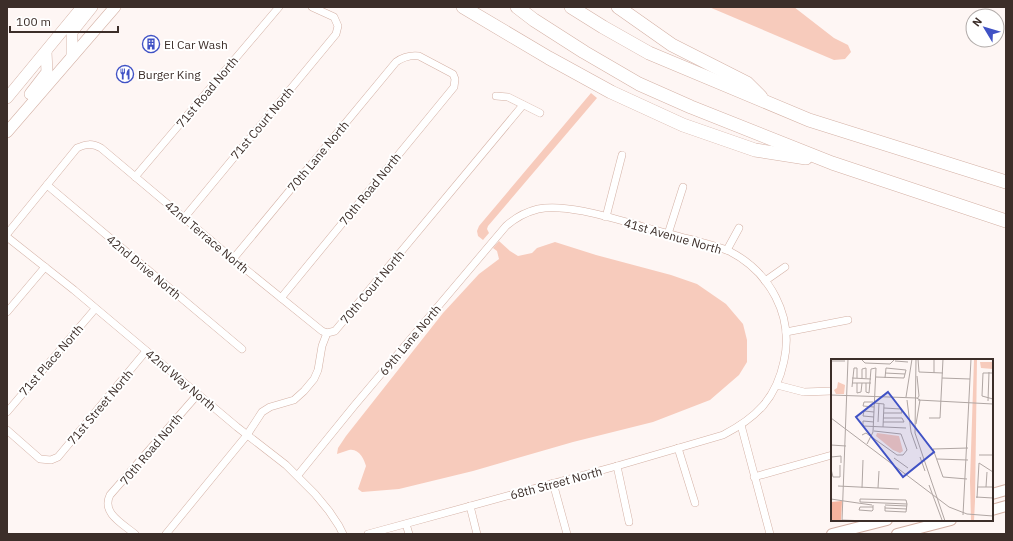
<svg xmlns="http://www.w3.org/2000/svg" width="1013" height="541" font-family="'IBM Plex Sans',sans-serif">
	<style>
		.water { fill: #f7cbbc }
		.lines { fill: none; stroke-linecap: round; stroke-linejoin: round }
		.minor-casing { stroke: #d4b1a5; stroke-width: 8 }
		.secondary-casing { stroke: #d4b1a5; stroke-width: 12 }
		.trunk-casing { stroke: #d4b1a5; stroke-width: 12 }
		.motorway-casing { stroke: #d4b1a5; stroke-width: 14 }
		.minor { stroke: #fff; stroke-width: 7 }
		.secondary { stroke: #fff; stroke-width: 10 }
		.trunk { stroke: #fff; stroke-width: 11 }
		.motorway { stroke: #fff; stroke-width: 13 }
		.labels { text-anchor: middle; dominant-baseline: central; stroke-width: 4; stroke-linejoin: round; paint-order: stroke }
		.poi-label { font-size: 12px; fill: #3c2e29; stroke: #fff; text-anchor: start }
		.street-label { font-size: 12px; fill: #3c2e29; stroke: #fff }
		.inset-road { fill: none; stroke: #b0a6a3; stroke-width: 1 }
		.view { fill: #4052c5; fill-opacity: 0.15; stroke: #4052c5; stroke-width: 2 }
		.inset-edge { fill: none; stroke: #3c2e29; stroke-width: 2 }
	</style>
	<rect width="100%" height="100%" fill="#fef6f4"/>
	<g class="water">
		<path d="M709,7H794L834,38L848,45L851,52L845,59L834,60Z"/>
		<path d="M591,93L597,98L488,226L487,229L489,233L483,240L478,236L477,231L479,226Z"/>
		<path d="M499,241L510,251L518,256L532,253L537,248L555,242L596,255L671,275L697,284L726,304L743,324L747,340V362L739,375L710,400L653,422L573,442L473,471L399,489L362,492L358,489L366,466C364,459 359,448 349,450C345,451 341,453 337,454L338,448L346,436L443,313L479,274L499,259L497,251L493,248Z"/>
	</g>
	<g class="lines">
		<g class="minor-casing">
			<g id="minor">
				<path d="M496,96L508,97L540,113"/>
				<path d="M135,177L279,7"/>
				<path d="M47,185L242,349"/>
				<path d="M606,217L622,155"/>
				<path d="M184,218L336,34L338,26L334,17L312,7"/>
				<path d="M7,234L77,148C86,144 92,143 101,148L233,259L322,331L327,333"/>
				<path d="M668,234L683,187"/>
				<path d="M7,237L74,290L237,427L286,465L315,494L329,511L339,526L343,534"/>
				<path d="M727,250L739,228"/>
				<path d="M233,259L396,62C403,57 410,55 419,56L453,74L455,79L454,87L281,298"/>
				<path d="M765,281L785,267"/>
				<path d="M7,312L45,267"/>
				<path d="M786,332L848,320"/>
				<path d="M777,385L804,392L832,391"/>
				<path d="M7,412L95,309"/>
				<path d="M741,425L770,534"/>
				<path d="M7,430L40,459L51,460L58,457L146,351"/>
				<path d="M678,448L695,503"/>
				<path d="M617,466L629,522"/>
				<path d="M298,475L354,406L506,226C515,218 526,212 538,209C567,203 615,219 644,227C662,232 679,237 697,241C707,244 719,247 729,251C770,272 794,316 784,361C776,399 756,418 723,435L617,466L368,534"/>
				<path d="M754,477L832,455"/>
				<path d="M553,483L567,534"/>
				<path d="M470,506L477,534"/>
				<path d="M406,524L409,534"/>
				<path d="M135,534C123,524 101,513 110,495L198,394"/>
				<path d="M166,534L247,435L262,412L270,407L294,400L304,391L314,379L318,370L322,346L327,333L335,331L523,105"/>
			</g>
		</g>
		<g class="secondary-casing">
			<g id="secondary">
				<path d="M992,494L1006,490"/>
				<path d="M992,510L1006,506"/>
				<path d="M832,534L887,520"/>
				<path d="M897,534L951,520"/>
			</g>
		</g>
		<g class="trunk-casing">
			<g id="trunk">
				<path d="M72,56V32L92,7"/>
				<path d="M30,94L47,72L46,52"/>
				<path d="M7,98L82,7"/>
				<path d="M7,132L115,7"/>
			</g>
		</g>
		<g class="motorway-casing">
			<g id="motorway">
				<path d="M463,7L549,58L611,92L683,125L755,150L806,158"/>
				<path d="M517,7L534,20L584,52L639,84L691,107L832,163L1006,221"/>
				<path d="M571,7L603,27L649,53L809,120L1006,182"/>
				<path d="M618,7L672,45L747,83L761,97"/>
			</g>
		</g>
		<use href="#minor" class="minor"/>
		<use href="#secondary" class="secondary"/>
		<use href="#trunk" class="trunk"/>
		<use href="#motorway" class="motorway"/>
	</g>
	<defs>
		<g id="building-ring" transform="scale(0.9)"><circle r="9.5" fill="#fff" stroke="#4052c5" stroke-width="1.5"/><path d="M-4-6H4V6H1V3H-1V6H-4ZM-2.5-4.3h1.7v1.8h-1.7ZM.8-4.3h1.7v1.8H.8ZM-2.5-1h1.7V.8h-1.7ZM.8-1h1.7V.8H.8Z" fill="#4052c5"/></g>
		<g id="restaurant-ring" transform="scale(0.9)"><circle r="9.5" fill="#fff" stroke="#4052c5" stroke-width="1.5"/><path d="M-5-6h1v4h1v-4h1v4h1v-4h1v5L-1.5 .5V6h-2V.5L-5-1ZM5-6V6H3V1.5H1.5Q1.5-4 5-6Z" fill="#4052c5"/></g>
	</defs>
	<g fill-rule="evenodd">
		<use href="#building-ring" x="151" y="44"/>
		<use href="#restaurant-ring" x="125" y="74"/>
	</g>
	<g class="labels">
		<g class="poi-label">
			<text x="164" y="44">El Car Wash</text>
			<text x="138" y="74">Burger King</text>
		</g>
		<g class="street-label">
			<text transform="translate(207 92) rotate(-50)">71st Road North</text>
			<text transform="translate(262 123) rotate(-50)">71st Court North</text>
			<text transform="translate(318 156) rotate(-50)">70th Lane North</text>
			<text transform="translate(370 189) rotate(-51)">70th Road North</text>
			<text transform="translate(673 236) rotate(16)">41st Avenue North</text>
			<text transform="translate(207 237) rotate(40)">42nd Terrace North</text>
			<text transform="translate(144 267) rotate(40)">42nd Drive North</text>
			<text transform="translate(372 287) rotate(-50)">70th Court North</text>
			<text transform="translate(410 340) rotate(-50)">69th Lane North</text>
			<text transform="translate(51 360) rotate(-49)">71st Place North</text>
			<text transform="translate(181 380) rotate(40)">42nd Way North</text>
			<text transform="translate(100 407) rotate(-50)">71st Street North</text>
			<text transform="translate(151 449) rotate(-50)">70th Road North</text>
			<text transform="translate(556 483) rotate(-15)">68th Street North</text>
		</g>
	</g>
	<g transform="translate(831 359)">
		<rect width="162" height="162" fill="#fef6f4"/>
		<path d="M11,142L10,162H0V143Z" fill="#f5b39e"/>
		<path d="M143,0H146L144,142L143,162H140L139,122ZM149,3H162V10L150,9ZM7,23L14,26L13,35H5L3,31L6,29ZM46,74L68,77L72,92L69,94L62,91L45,77Z" fill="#f7cbbc"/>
		<path class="inset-road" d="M30,0L34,4L59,5L64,0M85,0L84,74L114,162M87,0L88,13L112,14M0,2H14M64,2L77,3M54,14L74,15M103,14V0M162,14H152L151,37L162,40M45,18L73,19L75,11L55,9L54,19M21,19L40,20M31,19V10L35,9V19M111,19L139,20M21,24H40M26,24V34L30,33L31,24M35,24V33L38,34L40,10L45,9L42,73L36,85M21,28L23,9H26V19M0,36L86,39L89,41L85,65M75,38L81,0M86,40L88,37L86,17M76,41L80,73L86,90M87,41L162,45M157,42L158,13M42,43H33L32,47L43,48M43,44L53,45L52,68M53,54H71L70,50L53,49M43,58L32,57L33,52L43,53M0,59L118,148L136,155L162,157M98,59H109L112,0M43,63L32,62V67L75,69M47,63L48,44M52,63H73L71,59H52M43,72L70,75L76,91L72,96H66M31,76L35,74L66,96M0,86L15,87M148,96H162M0,98L10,97V104M89,98L94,112M63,99L77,109M106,100L137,101M0,110L2,118H9V106M136,120L112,118L102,90L137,89M98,126L111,161M7,127L68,130M147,128H162M155,128L156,113M31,129L32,101M47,129L48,112M145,138L162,139M146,139L148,104L162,113M0,140L13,142M29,140L75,141L76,145L29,143ZM13,142L41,146M54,146L76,147M54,147V152L75,153L76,145M42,148H29L28,151L41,152L42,151V146M54,149L76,150M132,156L140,0M11,161L36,162M11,162L17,0"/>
		<path class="view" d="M57,33L103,93L72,118L25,58Z"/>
		<rect width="162" height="162" class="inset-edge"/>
	</g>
	<rect width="1013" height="541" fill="none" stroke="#3c2e29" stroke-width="16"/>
	<g transform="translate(985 28) rotate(308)"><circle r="19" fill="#ffffff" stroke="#b1aba9"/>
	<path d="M0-3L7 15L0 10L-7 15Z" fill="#4052c5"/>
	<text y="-6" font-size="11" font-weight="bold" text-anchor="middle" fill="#3c2e29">N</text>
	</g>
	<path d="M10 26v6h108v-6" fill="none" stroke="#3c2e29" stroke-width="2"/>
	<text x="16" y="26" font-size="12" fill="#3c2e29" stroke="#ffffff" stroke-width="3" paint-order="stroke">100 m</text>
</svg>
